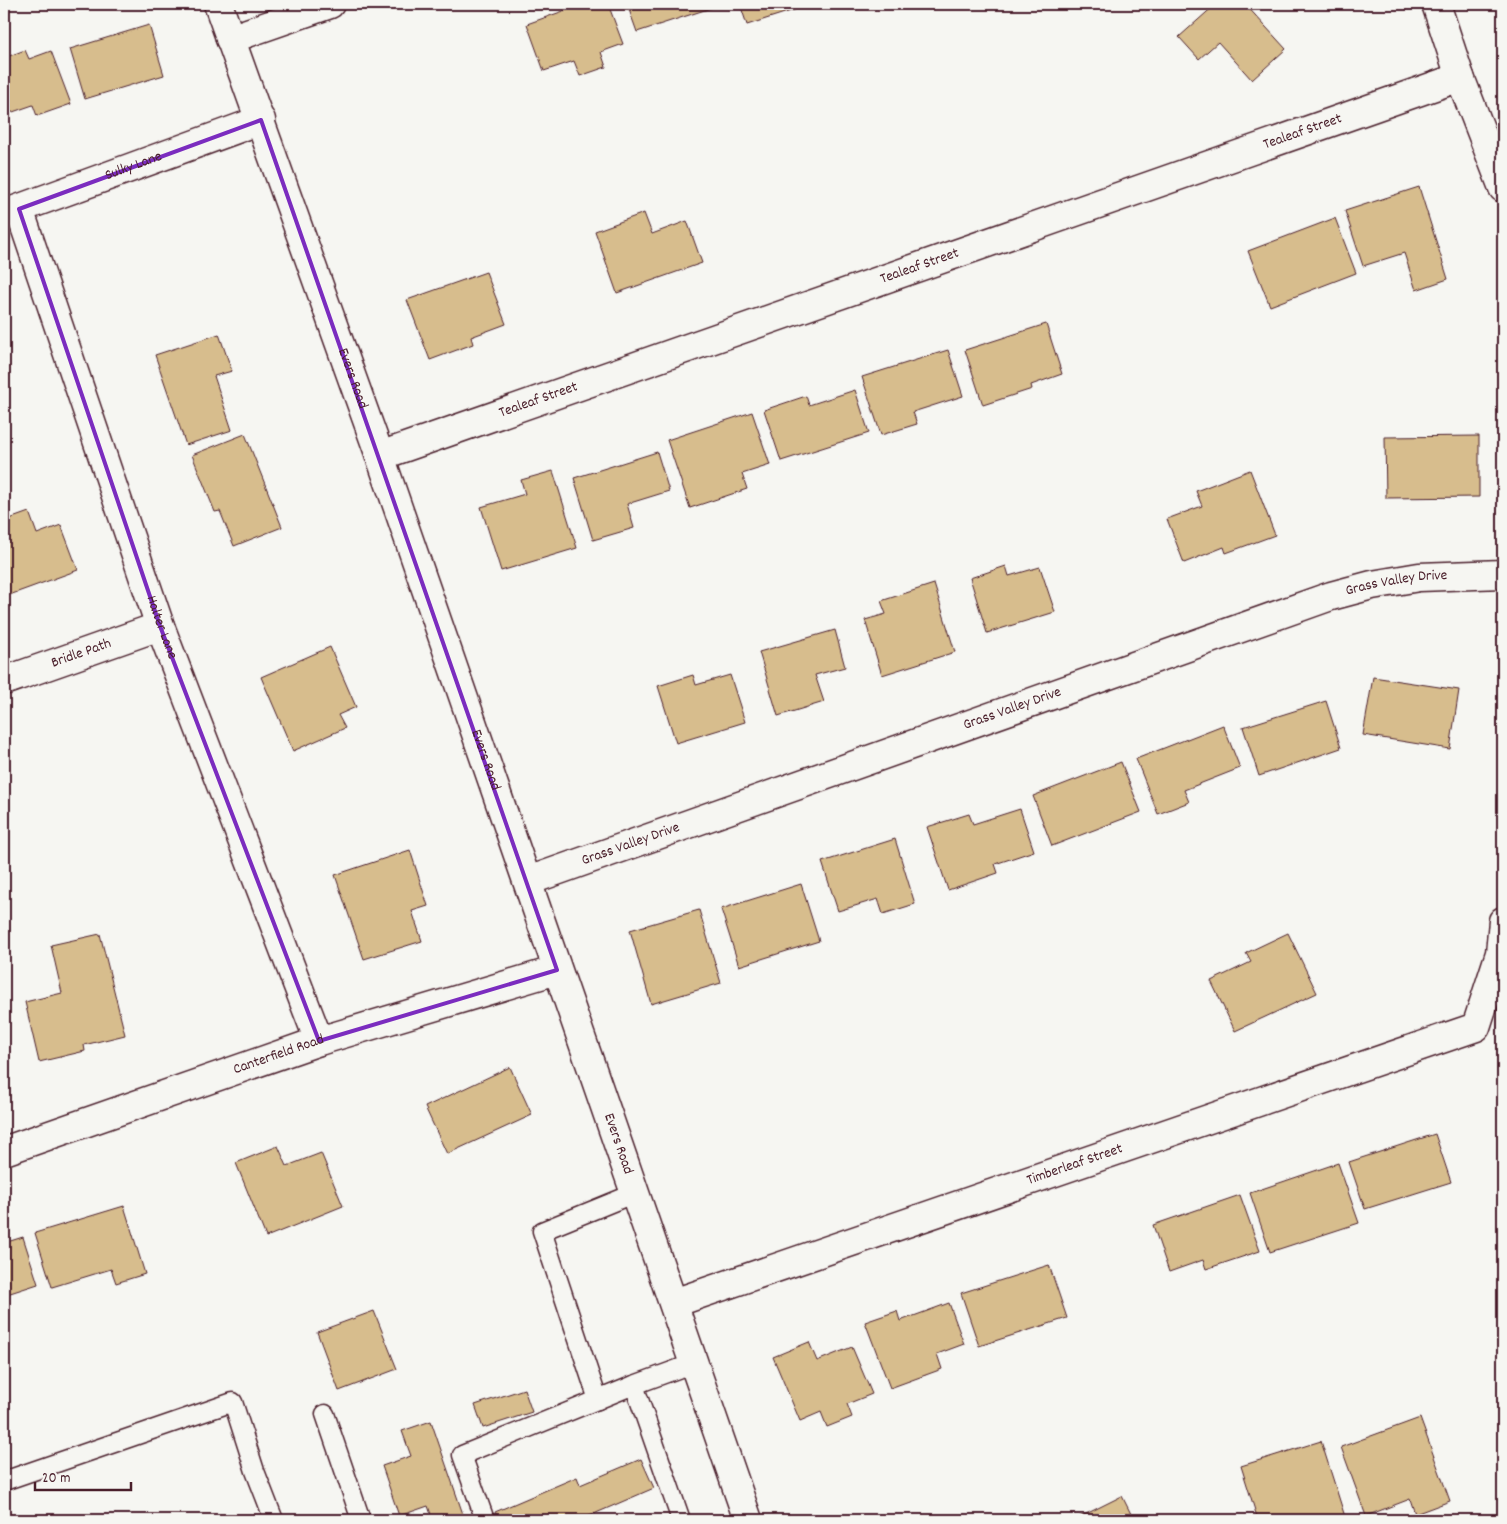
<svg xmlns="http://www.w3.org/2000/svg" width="1507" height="1524" font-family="Dekko,sans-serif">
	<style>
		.building { fill: #d7bd8d; stroke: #4a1f2b }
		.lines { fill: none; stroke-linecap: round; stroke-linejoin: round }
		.service-casing { stroke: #4a1f2b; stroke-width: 21 }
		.minor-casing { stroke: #4a1f2b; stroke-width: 31 }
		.secondary-casing { stroke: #4a1f2b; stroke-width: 31 }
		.service { stroke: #f6f6f2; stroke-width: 18 }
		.minor { stroke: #f6f6f2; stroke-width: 28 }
		.secondary { stroke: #f6f6f2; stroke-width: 28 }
		.marked { fill: none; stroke: #7b2cbf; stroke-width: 4; stroke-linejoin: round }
		.labels { text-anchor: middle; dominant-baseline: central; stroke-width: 4; stroke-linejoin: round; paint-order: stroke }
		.street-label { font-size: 15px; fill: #4a1f2b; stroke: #f6f6f2 }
	</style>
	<rect width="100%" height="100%" fill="#f6f6f2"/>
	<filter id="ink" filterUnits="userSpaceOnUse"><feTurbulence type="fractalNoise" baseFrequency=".02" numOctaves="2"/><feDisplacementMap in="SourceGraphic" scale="10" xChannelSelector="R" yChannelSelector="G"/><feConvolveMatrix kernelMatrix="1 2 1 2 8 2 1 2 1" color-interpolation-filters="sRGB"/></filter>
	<g filter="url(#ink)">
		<g class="building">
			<path d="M583,4H608L623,44L601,52L606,67L580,76L574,61L544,71L527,24Z"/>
			<path d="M627,4H716L717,6L637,32Z"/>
			<path d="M740,4H813L747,25Z"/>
			<path d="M1216,4H1245L1286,49L1252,80L1218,42L1199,59L1179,37Z"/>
			<path d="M149,25L164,75L85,99L70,49Z"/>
			<path d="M25,50L29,59L51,51L71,104L37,116L33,105L4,115V58Z"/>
			<path d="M1419,187L1448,279L1416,290L1404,253L1363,266L1345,211Z"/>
			<path d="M644,213L652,234L687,221L702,263L617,293L595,231Z"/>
			<path d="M1335,218L1356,273L1270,306L1248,251Z"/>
			<path d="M486,272L506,324L471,337L473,344L430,360L407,300Z"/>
			<path d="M1046,324L1062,374L1031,385L1032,389L983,405L965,350Z"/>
			<path d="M219,334L232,371L214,376L232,430L186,445L155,355Z"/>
			<path d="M948,350L963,396L913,412L917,424L881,435L862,377Z"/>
			<path d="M855,390L869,433L781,461L764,410L806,396L809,405Z"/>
			<path d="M752,412L770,465L742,474L747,489L690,508L667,440Z"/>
			<path d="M245,434L282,527L234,546L220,511L215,512L192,455Z"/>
			<path d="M1479,436V497L1386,498L1385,437Z"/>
			<path d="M657,452L669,491L627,504L634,528L593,540L574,478Z"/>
			<path d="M1250,470L1275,535L1226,553L1224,547L1184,563L1167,519L1202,506L1196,491Z"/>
			<path d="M553,471L577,548L501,571L481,507L525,494L521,480Z"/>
			<path d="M29,512L37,534L61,525L78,570L4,597V521Z"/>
			<path d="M1006,566L1009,576L1040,567L1055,612L987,633L970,578Z"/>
			<path d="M934,584L955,652L882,675L865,620L886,614L881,601Z"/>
			<path d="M835,630L845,667L815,675L824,702L778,716L759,652Z"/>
			<path d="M330,647L356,707L338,715L345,728L293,751L261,677Z"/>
			<path d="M693,675L696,685L730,675L745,722L676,743L658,686Z"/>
			<path d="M1373,677L1459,690L1450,749L1363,735Z"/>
			<path d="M1326,701L1341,748L1259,776L1243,727Z"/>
			<path d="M1223,725L1240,768L1184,790L1189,802L1158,814L1136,759Z"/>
			<path d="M1121,762L1141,812L1052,846L1033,796Z"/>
			<path d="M1020,809L1034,851L995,864L998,873L948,890L927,827L969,814L973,824Z"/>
			<path d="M895,839L915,904L883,914L878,899L838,911L822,862Z"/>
			<path d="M410,850L428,906L412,911L422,941L364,959L335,875Z"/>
			<path d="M801,884L819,941L739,966L721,909Z"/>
			<path d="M699,910L721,983L651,1004L630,930Z"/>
			<path d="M1288,933L1317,993L1235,1031L1211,981L1251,962L1246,953Z"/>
			<path d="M100,934L125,1035L84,1045L85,1051L39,1062L25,1002L62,993L51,945Z"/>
			<path d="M510,1067L532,1115L447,1154L425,1107Z"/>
			<path d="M1435,1134L1451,1182L1365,1209L1349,1162Z"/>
			<path d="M278,1146L287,1166L321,1153L343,1206L266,1237L236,1163Z"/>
			<path d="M1338,1163L1359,1223L1270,1252L1250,1193Z"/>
			<path d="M1240,1195L1260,1251L1206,1269L1203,1260L1169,1272L1153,1225Z"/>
			<path d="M124,1206L145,1274L116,1283L111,1269L52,1287L35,1233Z"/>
			<path d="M23,1237L38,1284L4,1295V1243Z"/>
			<path d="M1049,1265L1067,1318L979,1346L961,1293Z"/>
			<path d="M949,1303L964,1344L937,1354L942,1369L890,1388L865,1322L897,1311L900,1321Z"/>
			<path d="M374,1311L397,1369L339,1391L317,1332Z"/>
			<path d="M809,1342L817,1361L852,1347L872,1394L847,1404L852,1417L827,1427L821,1412L800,1421L773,1357Z"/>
			<path d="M524,1389L532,1412L483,1428L475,1405Z"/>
			<path d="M1420,1418L1450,1501L1415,1514L1410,1499L1366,1516L1341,1447Z"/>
			<path d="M431,1421L465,1520H433L428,1506L399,1516L382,1466L411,1456L402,1431Z"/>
			<path d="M1321,1441L1346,1520H1258L1241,1466Z"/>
			<path d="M641,1459L654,1488L580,1520H499L495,1512L577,1477L580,1485Z"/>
			<path d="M1122,1496L1134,1520H1074Z"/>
		</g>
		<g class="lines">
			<g class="service-casing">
				<g id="service">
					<path d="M634,1385L694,1363"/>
					<path d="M598,1400L542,1231L635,1193"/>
					<path d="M325,1414L361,1520"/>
					<path d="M4,1481L233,1402L255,1471L274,1520"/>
					<path d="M485,1520L462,1455L634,1385L681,1520"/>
				</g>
			</g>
			<g class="minor-casing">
				<g id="minor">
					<path d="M1436,4L1460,77L1503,188"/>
					<path d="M230,39L330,4"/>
					<path id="s1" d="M19,209L160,626L319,1041"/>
					<path id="s2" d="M4,214L261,120"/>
					<path id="s3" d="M380,456L1460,77"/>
					<path id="s4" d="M4,681L160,626"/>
					<path id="s5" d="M528,881L1331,596L1372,585L1419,577L1503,574"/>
					<path id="s6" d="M4,1151L319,1041L557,970"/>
					<path id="s7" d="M674,1303L1476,1027L1500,953L1503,921"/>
				</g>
			</g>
			<g class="secondary-casing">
				<g id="secondary">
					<path id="s8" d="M218,4L380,456L748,1520"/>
				</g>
			</g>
			<use href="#service" class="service"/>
			<use href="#minor" class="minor"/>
			<use href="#secondary" class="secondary"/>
		</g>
	</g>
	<path class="marked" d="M261,120L557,970L319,1041L160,626L19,209Z"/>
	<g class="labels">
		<g class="street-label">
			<text stroke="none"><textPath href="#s3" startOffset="978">Tealeaf Street</textPath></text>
			<text stroke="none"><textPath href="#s2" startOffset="138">Sulky Lane</textPath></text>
			<text stroke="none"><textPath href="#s3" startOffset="572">Tealeaf Street</textPath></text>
			<text stroke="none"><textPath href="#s8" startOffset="398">Evers Road</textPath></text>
			<text stroke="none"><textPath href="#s3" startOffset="168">Tealeaf Street</textPath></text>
			<text stroke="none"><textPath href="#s5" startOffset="919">Grass Valley Drive</textPath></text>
			<text stroke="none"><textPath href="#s1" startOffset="442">Halter Lane</textPath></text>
			<text stroke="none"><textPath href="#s4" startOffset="82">Bridle Path</textPath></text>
			<text stroke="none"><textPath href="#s5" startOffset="514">Grass Valley Drive</textPath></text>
			<text stroke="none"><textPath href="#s8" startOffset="802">Evers Road</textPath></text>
			<text stroke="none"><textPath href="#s5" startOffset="109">Grass Valley Drive</textPath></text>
			<text stroke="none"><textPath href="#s6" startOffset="291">Canterfield Road</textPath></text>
			<text stroke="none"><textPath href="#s8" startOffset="1208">Evers Road</textPath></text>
			<text stroke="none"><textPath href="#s7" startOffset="424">Timberleaf Street</textPath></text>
		</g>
	</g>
	<rect width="1507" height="1524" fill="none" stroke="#f6f6f2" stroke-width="20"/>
	<rect x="10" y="10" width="1487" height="1504" fill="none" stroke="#4a1f2b" stroke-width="2" filter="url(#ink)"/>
	<path d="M35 1482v8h96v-8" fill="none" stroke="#4a1f2b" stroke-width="2.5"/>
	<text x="42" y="1482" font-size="15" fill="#4a1f2b" stroke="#f6f6f2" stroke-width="4" paint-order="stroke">20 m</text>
</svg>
